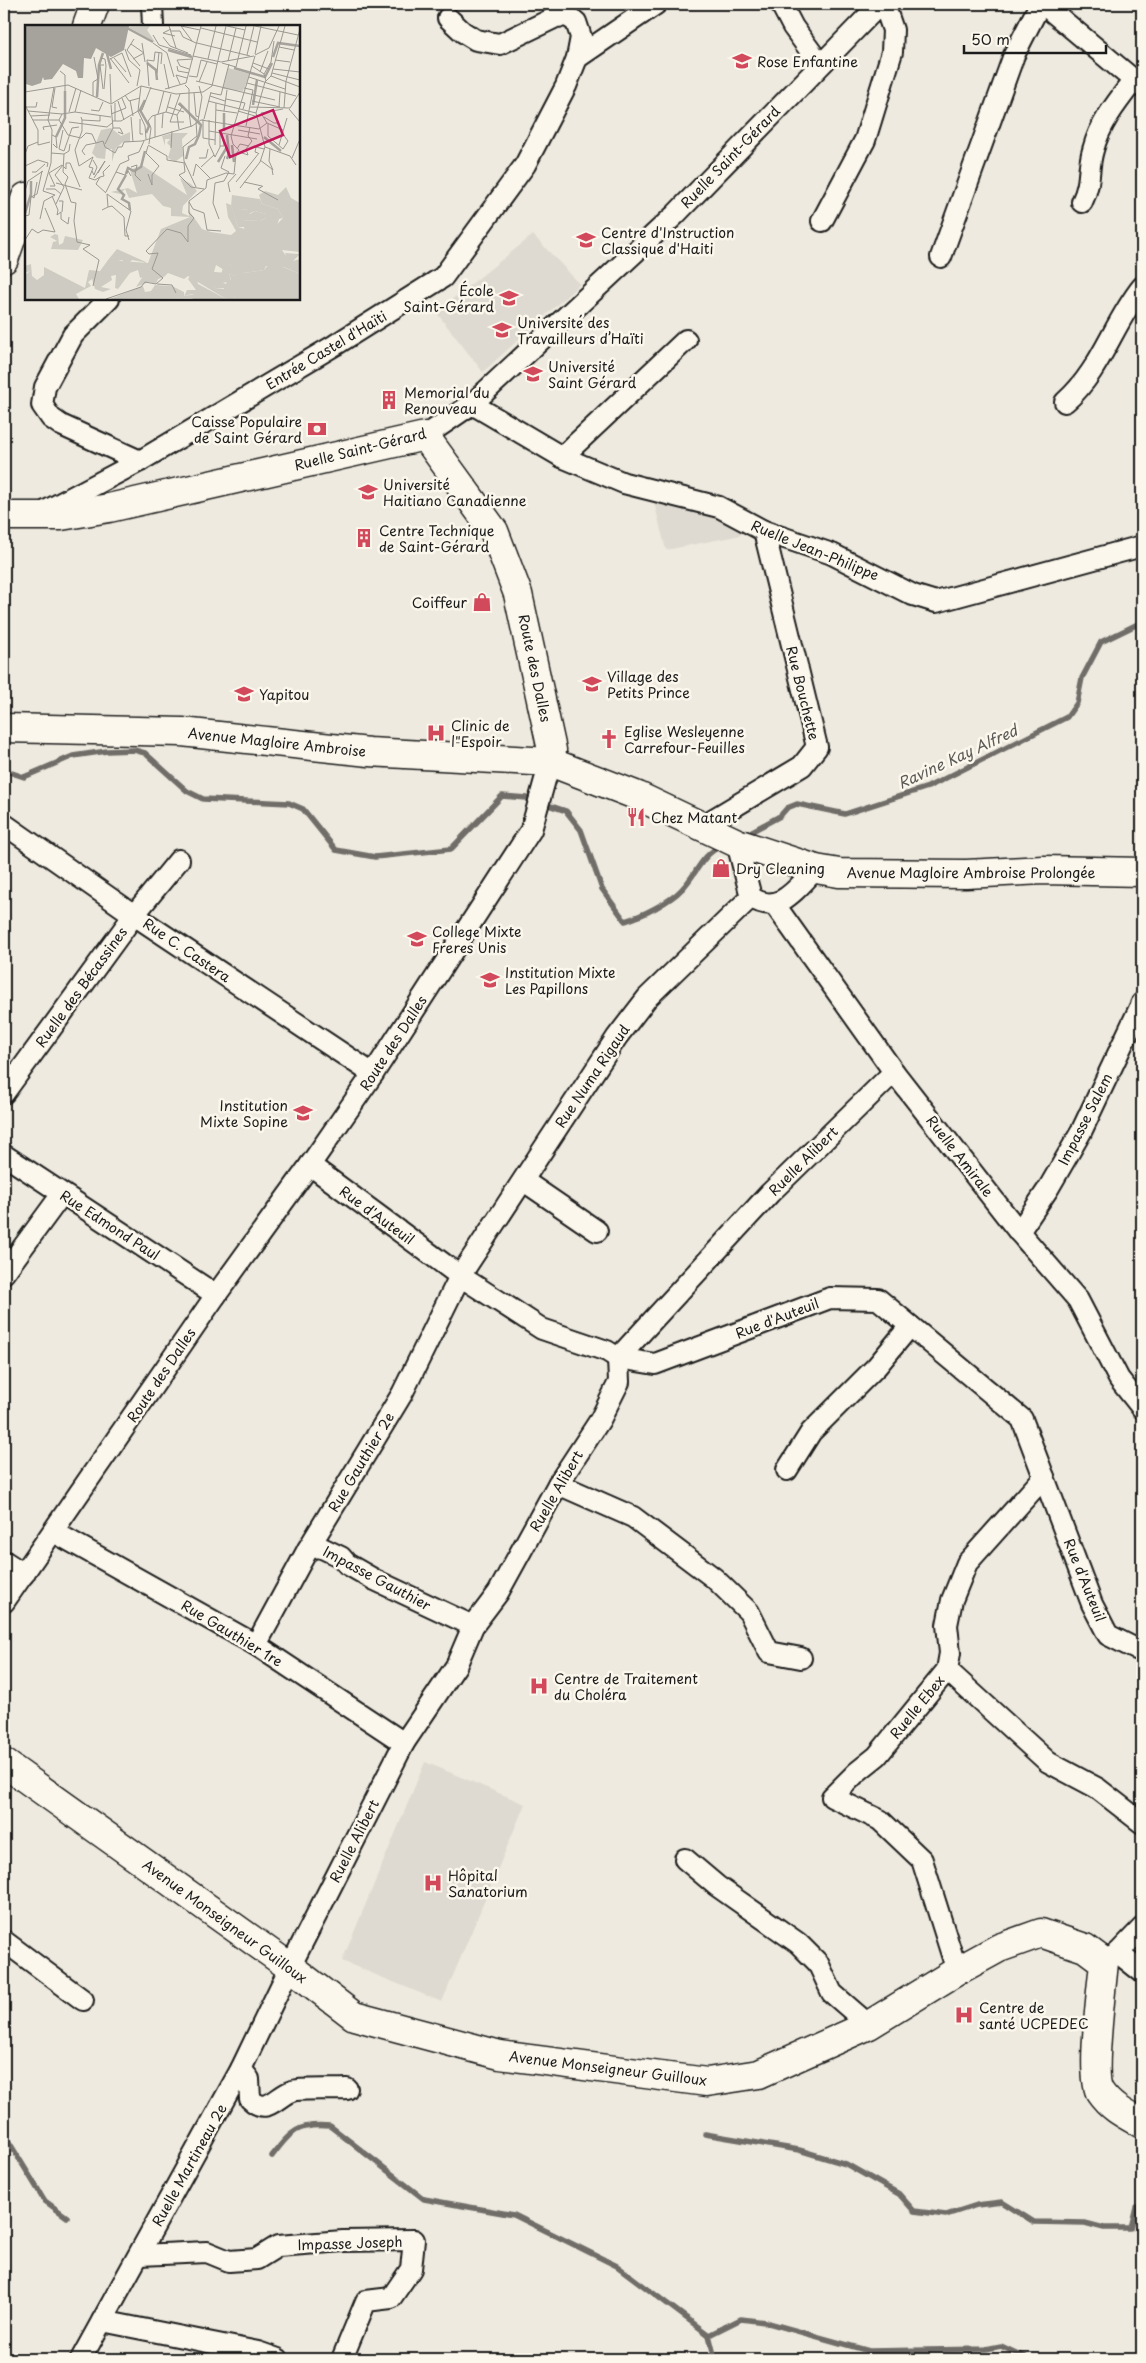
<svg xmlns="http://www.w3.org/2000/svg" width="1146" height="2363" font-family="'Playpen Sans',sans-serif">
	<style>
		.built { fill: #dedad1 }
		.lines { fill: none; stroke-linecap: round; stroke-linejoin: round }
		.stream { stroke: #6f6d69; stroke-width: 5.5 }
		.street-casing { stroke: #1c1c1c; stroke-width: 24 }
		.secondary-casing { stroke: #1c1c1c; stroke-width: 31 }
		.street { stroke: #fbf7ec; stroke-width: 20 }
		.secondary { stroke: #fbf7ec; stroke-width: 28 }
		.labels { text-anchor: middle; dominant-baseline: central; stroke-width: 5; stroke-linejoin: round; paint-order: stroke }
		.poi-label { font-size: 14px; fill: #1c1c1c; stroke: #fbf7ec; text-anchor: start }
		.street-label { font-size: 14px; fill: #1c1c1c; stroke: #fbf7ec }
		.water-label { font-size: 15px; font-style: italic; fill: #5a5956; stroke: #fbf7ec }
		.inset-river { fill: none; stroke: #a6a39d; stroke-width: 2.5 }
		.inset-road { fill: none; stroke: #9a9891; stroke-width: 1 }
		.view { fill: #c2185b; fill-opacity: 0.15; stroke: #c2185b; stroke-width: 2.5 }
		.inset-edge { fill: none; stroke: #1c1c1c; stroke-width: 2.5 }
	</style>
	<rect width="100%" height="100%" fill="#eeeadf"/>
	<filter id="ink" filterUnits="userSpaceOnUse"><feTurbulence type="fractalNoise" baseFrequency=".02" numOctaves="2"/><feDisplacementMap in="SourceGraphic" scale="10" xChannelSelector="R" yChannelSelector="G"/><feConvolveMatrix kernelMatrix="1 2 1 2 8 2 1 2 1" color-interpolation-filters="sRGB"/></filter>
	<g filter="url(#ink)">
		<g class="built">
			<path d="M533,235L580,284L483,372L436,312Z"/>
			<path d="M653,498L738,525L741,535L666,550Z"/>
			<path d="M425,1762L525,1804L442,2002L342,1961Z"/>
		</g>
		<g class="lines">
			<g class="stream">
				<path d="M6,771L24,777L73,756L107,751L134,750L145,753L187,791L203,799L289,803L303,809L336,850L375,857L451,849L502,796L527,798L566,811L581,830L602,889L625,921C642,916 670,902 682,889C697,874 701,855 721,846"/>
				<path d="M745,835L780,816L787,808L797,804L845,814L928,787L1067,717L1077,703L1082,678L1101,642L1142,622"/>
				<path d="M4,2134L45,2201L67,2217"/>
				<path d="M705,2134L799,2150L846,2164L899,2194L914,2211L946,2215L977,2205L1002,2202L1034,2222L1085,2223L1104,2228H1131L1136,2207H1142"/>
				<path d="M272,2156C291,2131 298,2123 330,2126L424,2199L514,2215L617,2266L709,2335L741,2319L765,2322L869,2351L986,2349L1001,2346L1029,2359"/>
				<path d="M709,2335L715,2359"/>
			</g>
			<g class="street-casing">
				<g id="street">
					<path d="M152,4L153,26"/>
					<path d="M781,4L793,27L820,64"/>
					<path d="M1043,4L1142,87"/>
					<path d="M577,58L656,4"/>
					<path d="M1082,202C1092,181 1087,170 1093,150C1100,123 1117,102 1134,80"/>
					<path d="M822,221L865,140L892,52L893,30L884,4"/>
					<path d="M941,257L1014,55L1040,4"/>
					<path d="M109,299L73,335L45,387L42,405L51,418L61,425L140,461"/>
					<path d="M1065,402C1101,371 1113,323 1142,287"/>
					<path d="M472,404L562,457L624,483L719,507L764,531L832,554L913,595L936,602L1142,546"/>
					<path d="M425,436L472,404L675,215L880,4"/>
					<path d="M562,457L686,340"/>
					<path d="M40,514L140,461L335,345L443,277L525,165L566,86L577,58L581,37L576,22L567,16L556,17L500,44L476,40L463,32L448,18"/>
					<path d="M4,824L134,915L373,1074"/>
					<path d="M702,826L802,766L817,747L764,531"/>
					<path d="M737,843L751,897C779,917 797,887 816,869"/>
					<path d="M775,905L894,1072L1019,1232L1078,1300L1119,1379L1142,1408"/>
					<path d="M4,1093L134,915L179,860"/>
					<path d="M4,1155L216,1295"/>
					<path d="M310,1165L460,1276L542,1329L607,1351L618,1358L655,1364L830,1298L878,1299L1022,1419L1092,1604L1108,1635L1136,1649L1142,1646"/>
					<path d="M524,1181L597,1231"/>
					<path d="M1019,1232L1048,1189L1081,1132L1142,1003"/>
					<path d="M4,1273L62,1194"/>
					<path d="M787,1470L811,1432L877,1366L910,1326"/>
					<path d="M558,1484L633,1517L714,1578L749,1612L769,1652L801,1658"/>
					<path d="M54,1532L256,1645L404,1743"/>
					<path d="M308,1549L320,1547L341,1557L347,1564L375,1580L473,1626"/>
					<path d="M4,1561L24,1574"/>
					<path d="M4,1602L216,1295L310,1165L373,1074L531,830L550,762"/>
					<path d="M256,1645L308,1549L402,1394L460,1276L617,1037L647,998L751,897"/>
					<path d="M947,1670L1048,1762L1097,1788L1142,1823"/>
					<path d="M685,1859L717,1886L798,1943L818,1963L832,1993L869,2025"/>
					<path d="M4,1941L83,2000"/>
					<path d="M1118,1953L1142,1972"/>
					<path d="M1104,1962L1118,1953L1142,1928"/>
					<path d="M957,1971L922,1860L880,1820L832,1797L857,1772L877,1756L947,1670L950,1653L947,1625L952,1600L967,1563L1044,1477"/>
					<path d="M241,2069L249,2079L250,2099C268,2116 276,2096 292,2091C300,2088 335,2090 347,2089"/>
					<path d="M140,2255L207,2252L229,2261L257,2259L278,2246L343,2241L414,2240L411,2269L391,2298L366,2301L342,2359"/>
					<path d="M102,2321L258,2352L278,2359"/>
					<path d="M81,2359L241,2069L290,1967L404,1743L456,1666L473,1626L498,1593L558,1484L600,1420L619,1382L618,1358L770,1193L894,1072"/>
				</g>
			</g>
			<g class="secondary-casing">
				<g id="secondary">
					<path d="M87,26L95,4"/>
					<path d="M4,259L26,197"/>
					<path d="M4,516H61L109,508L425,436L494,531L518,594L552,750L550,762"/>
					<path d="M4,728L182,732L369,752L550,762L638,796L737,843L816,869L839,873L966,874L1043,870L1142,872"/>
					<path d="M4,1763L290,1967L354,2016L500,2055L707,2082L759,2074L869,2025L957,1971L999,1948L1041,1933L1085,1948L1104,1962C1102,1985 1090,2077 1100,2092C1111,2108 1126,2115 1142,2124"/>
				</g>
			</g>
			<use href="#street" class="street"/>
			<use href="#secondary" class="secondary"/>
		</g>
	</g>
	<defs>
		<g id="school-bare" transform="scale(1.5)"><path d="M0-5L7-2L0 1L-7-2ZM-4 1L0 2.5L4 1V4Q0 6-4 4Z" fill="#d1495b" stroke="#fbf7ec" stroke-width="2.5" paint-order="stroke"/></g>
		<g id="university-bare" transform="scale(1.5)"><path d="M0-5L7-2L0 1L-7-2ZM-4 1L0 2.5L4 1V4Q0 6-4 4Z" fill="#d1495b" stroke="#fbf7ec" stroke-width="2.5" paint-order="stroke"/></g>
		<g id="building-bare" transform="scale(1.5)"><path d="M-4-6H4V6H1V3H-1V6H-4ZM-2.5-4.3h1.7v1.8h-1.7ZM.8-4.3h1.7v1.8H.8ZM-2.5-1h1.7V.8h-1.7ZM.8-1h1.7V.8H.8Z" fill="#d1495b" stroke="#fbf7ec" stroke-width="2.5" paint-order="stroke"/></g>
		<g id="bank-bare" transform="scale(1.5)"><path d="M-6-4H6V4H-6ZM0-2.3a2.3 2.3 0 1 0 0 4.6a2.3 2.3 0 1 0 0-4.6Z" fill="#d1495b" stroke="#fbf7ec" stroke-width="2.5" paint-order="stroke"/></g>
		<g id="shop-bare" transform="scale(1.5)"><path d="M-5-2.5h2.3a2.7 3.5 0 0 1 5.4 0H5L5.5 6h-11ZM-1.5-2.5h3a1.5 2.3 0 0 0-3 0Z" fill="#d1495b" stroke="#fbf7ec" stroke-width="2.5" paint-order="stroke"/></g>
		<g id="hospital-bare" transform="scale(1.5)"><path d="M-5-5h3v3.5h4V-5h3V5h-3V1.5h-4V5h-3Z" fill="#d1495b" stroke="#fbf7ec" stroke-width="2.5" paint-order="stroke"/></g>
		<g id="church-bare" transform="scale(1.5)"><path d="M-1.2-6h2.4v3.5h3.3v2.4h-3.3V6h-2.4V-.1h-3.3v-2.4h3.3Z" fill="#d1495b" stroke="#fbf7ec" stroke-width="2.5" paint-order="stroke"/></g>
		<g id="restaurant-bare" transform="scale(1.5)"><path d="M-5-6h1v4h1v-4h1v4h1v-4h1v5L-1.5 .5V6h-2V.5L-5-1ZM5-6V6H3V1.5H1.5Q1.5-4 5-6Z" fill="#d1495b" stroke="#fbf7ec" stroke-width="2.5" paint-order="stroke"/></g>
	</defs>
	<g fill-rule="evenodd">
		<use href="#school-bare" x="742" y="61"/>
		<use href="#school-bare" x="586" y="240"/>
		<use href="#school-bare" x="509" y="298"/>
		<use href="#university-bare" x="502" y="330"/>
		<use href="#university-bare" x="533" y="374"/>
		<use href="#building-bare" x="389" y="400"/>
		<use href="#bank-bare" x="317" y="429"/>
		<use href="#university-bare" x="368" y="492"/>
		<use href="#building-bare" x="364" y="538"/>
		<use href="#shop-bare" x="482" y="602"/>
		<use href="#school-bare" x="592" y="684"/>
		<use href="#school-bare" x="244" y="694"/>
		<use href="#hospital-bare" x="436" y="733"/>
		<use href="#church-bare" x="609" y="739"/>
		<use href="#restaurant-bare" x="636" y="817"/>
		<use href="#shop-bare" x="721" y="868"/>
		<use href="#school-bare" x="417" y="939"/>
		<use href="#school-bare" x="490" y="980"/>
		<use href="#school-bare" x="303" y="1113"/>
		<use href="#hospital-bare" x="539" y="1686"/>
		<use href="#hospital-bare" x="433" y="1883"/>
		<use href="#hospital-bare" x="964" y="2015"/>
	</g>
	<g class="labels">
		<g class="poi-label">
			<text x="757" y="61">Rose Enfantine</text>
			<text x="601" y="232">Centre d'Instruction<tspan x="601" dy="16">Classique d'Haiti</tspan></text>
			<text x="494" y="290" text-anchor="end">École<tspan x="494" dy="16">Saint-Gérard</tspan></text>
			<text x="517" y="322">Université des<tspan x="517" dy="16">Travailleurs d’Haïti</tspan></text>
			<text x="548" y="366">Université<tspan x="548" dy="16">Saint Gérard</tspan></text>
			<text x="404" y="392">Memorial du<tspan x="404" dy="16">Renouveau</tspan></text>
			<text x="302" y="421" text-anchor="end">Caisse Populaire<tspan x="302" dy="16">de Saint Gérard</tspan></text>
			<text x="383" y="484">Université<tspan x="383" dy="16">Haitiano Canadienne</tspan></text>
			<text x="379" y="530">Centre Technique<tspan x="379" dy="16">de Saint-Gérard</tspan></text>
			<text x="467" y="602" text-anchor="end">Coiffeur</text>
			<text x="607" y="676">Village des<tspan x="607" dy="16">Petits Prince</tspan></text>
			<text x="259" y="694">Yapitou</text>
			<text x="451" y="725">Clinic de<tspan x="451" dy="16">l"Espoir</tspan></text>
			<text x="624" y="731">Eglise Wesleyenne<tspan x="624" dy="16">Carrefour-Feuilles</tspan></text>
			<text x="651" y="817">Chez Matant</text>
			<text x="736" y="868">Dry Cleaning</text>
			<text x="432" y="931">College Mixte<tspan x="432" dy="16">Freres Unis</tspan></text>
			<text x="505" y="972">Institution Mixte<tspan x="505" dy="16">Les Papillons</tspan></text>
			<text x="288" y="1105" text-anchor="end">Institution<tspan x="288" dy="16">Mixte Sopine</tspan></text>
			<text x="554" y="1678">Centre de Traitement<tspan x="554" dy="16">du Choléra</tspan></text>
			<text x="448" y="1875">Hôpital<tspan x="448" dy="16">Sanatorium</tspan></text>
			<text x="979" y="2007">Centre de<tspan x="979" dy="16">santé UCPEDEC</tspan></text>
		</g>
		<g class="street-label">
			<text transform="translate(730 157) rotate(-46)">Ruelle Saint-Gérard</text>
			<text transform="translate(326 350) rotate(-31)">Entrée Castel d'Haïti</text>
			<text transform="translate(360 449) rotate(-14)">Ruelle Saint-Gérard</text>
			<text transform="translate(815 550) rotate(22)">Ruelle Jean-Philippe</text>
			<text transform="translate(535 668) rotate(78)">Route des Dalles</text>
			<text transform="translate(803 693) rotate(76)">Rue Bouchette</text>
			<text transform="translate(277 742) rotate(6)">Avenue Magloire Ambroise</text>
			<text x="971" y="872">Avenue Magloire Ambroise Prolongée</text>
			<text transform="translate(187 950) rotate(34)">Rue C. Castera</text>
			<text transform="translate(81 987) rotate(-54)">Ruelle des Bécassines</text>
			<text transform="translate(393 1043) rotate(-57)">Route des Dalles</text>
			<text transform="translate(592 1076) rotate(-56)">Rue Numa Rigaud</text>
			<text transform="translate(1085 1119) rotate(-63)">Impasse Salem</text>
			<text transform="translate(960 1156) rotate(52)">Ruelle Amirale</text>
			<text transform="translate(803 1161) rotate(-45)">Ruelle Alibert</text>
			<text transform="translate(377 1215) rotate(36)">Rue d'Auteuil</text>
			<text transform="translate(110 1225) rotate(33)">Rue Edmond Paul</text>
			<text transform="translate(777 1318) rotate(-21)">Rue d'Auteuil</text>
			<text transform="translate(161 1375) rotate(-56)">Route des Dalles</text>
			<text transform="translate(361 1462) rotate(-59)">Rue Gauthier 2e</text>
			<text transform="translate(556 1491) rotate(-60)">Ruelle Alibert</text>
			<text transform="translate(377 1578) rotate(28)">Impasse Gauthier</text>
			<text transform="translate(1085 1580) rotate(68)">Rue d'Auteuil</text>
			<text transform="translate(232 1633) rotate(31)">Rue Gauthier 1re</text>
			<text transform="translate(917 1707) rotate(-51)">Ruelle Ebex</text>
			<text transform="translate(354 1841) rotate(-63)">Ruelle Alibert</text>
			<text transform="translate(225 1921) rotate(36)">Avenue Monseigneur Guilloux</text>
			<text transform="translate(608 2068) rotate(7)">Avenue Monseigneur Guilloux</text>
			<text transform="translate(189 2165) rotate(-61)">Ruelle Martineau 2e</text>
			<text transform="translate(350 2243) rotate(-2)">Impasse Joseph</text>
		</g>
		<g class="water-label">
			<text transform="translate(957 756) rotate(-25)">Ravine Kay Alfred</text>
		</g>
	</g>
	<g transform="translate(25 25)">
		<rect width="275" height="275" fill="#eeeadf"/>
		<path d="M117,140L162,170L155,153L166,159L172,166L158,181L157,188L164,191L163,184L177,204L186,207L206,210L211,206L203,192L201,178L206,180L213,202L242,210L258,193L253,184L237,179L234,170L240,166L253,170L261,162L266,173L275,178V227L257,225L261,231L260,228L275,229L268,236L275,234V249L259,242L241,241L239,245L218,248V240L204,239L214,248L209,251L191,240L189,247L204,248L206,256L189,260L190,263L211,265L209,274H201L163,251L159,254L143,248L139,252L127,249L115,253L113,245L105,248L93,264L90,263L91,250L86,251L87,255L76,262L86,264L78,267L70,264L67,254L63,257L66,261L51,269L54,274H0V250L5,246L0,248V241L6,239L7,251L12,255L19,250V242L60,263L64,245L75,246L83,235L123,238L136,204L165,192L146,191V183L138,181L127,169L104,173L100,164L95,169L86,167L103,163L112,168L105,145ZM223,184L225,189L230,186L241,189V193L235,196L216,195V185ZM30,209L33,210L34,220L38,218L40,211L58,215L53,225L26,224L28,217L32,216L25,212ZM130,260L147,261L159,267V271L171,269V273L85,274L118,261L120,267L126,266Z" fill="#ceccc2"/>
		<path d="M86,103L96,111L105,107V117H98L91,123L87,137V124H81L80,134L72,133L67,128L76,105ZM148,108H163L157,114L158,131L150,137L143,133L146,122L142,118L145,114H140V121L137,111ZM207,170L235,174L237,179L253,184L258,193L254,194L250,208L240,211L235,217L221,210L219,202H213L206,181ZM223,184V189L230,186L241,189V193L235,196L216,195V185ZM92,224L123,238L107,235L102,240L97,235L86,238L83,235ZM199,234L212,238L213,234H219L222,236L218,240V248L239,245L244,239H251L275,249V274H209L210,265L200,268L199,263H190L188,259L190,255L201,259L202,255H206L204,248L196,249L198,243L209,251L213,248ZM122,245L139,252L133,254L131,259L124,257L111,262ZM166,250L171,251L173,259L201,274H167L171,270L167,269L159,271L162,265H171L163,254Z" fill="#ceccc2" fill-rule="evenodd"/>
		<path d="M125,1L122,5L130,17L103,2Z" fill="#ceccc2"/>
		<path d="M203,43L225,49L218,66L198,64Z" fill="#ceccc2"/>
		<path d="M0,1H104L99,25L86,32L71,23L66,34L59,33L58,53H53L51,46L38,39L27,54L19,55L18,52L16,58L7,61L1,59Z" fill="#a6a39d"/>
		<path class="inset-river" d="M102,3L128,17M143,25L167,32M82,29L86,44M248,32L253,18L275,21M122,38L131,45L132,55M209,43L240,52L247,38M72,72L74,40L78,28M120,75L115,85L124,101L121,108M154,78L176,100L174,110L170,119L164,122L161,134M228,80L232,55M199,106V88M31,112L40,93V66M239,112L256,126M207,120L209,137M202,134L204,128L202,110M193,137L202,122M101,149L103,143L109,146L116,142L120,126M101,150L93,164L99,170L97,174L104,178L105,185M0,188L6,169V156"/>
		<path class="inset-road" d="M144,1L151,23M156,1L167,16M156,1L175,5M202,1L220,5M230,1L273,10M176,3L232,17M146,4L138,8L150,11M146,6H155L158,12L171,18M128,10L134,20L166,30M138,12L145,21L163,28M109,14L102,25L115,41M117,18L120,37M128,18L142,28L149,52M172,18L225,31M106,19L119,28L108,34M254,22L269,25M100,24L104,35L115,45L112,61M230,29L236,1M222,30L229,1M230,30L244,23L254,1M168,31L196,37L229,31M76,33L80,34L81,41L79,64M85,33L104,58M89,33L101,47M85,34L97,28L106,52M183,34L191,1M176,35L192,39M250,35L265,37M203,36L211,3M197,38L211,42L221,1M228,38L244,44M139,39L144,64M152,41L153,46L164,48M227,41L239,49L241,56M164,44L155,41L152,35L168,34M248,44L275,47M35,46L40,50V66M235,47L243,26M132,48L134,27M247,48L275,55M85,49L86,78M239,49L246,37L249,16M164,51L172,52L176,35M246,51L275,62M224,52L260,64M171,56L250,75M174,57L182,37M222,58L271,71M155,59L151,50L162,53M160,60L164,64V87M124,61L122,35L129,36L130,27L137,28L136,39M30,63L27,82L32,83M219,63L228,65L221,101M78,64L75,40H79M140,64L161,58L176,1M0,67L43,60L86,79L116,61L151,69L178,67L187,61L201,1M169,68L171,91L174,92M186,68L196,70L204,39M155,69L145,97H159M100,70L104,76L115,73M68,71V57L73,54L69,32M185,71L200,76M201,74L220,78L218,84M105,75L108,91M93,76L99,95M183,76L231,88M227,76L255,82M153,79L157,82L152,90L154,104M0,80L13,105V117M1,82H11L12,77M143,82L159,87M225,82L265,83L275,67M254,82L255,67M259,83L261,56L275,4M258,84L236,88L242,98L258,105M264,84L275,97M66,85L74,86L78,77M191,85L212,88M3,86L37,89M199,86L202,65M213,86L230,91M44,87L51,63M50,87L86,92M141,87L146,69M164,87L166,102M37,89L34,95L43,110L56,113L61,108L67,109L71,118L78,116L80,122L90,128L93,122H97L99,117L117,116L167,101L176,95L234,104L242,98M37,89L50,87L56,65M86,89L101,83L97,73M133,89L139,66M130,90V112M6,91L25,90M56,92L57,95L75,96V91M106,92L108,117M239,92L249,98H253L252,95M115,94V109H118M178,94V113L190,115M179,94L186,67M8,95H34M57,95V106L50,125L54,141L68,132L64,142L68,143L64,153L70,155L75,152L71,159L81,168M184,95V119L190,132M87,96H96L113,86L116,61M90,96V78M173,96L177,72L174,61M44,97L82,102L87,98M171,97L172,111L158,122L159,136L171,162M243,99V111L258,124L263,116L257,108M88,103H95L98,109L93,107M137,103L138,88M19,105L18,102L32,100M38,105L34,124L39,126M213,105L235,109M184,106L232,114M27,110L31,112L32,123L28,119M121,114L120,101L113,86L117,85L126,62M13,117V120L25,117M80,119L88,103L86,80M124,119L126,103L123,96L127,91L141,87L152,90M123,120L142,131V135L160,138M190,120L191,78M254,120L262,93M195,121H199L197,108M240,122L265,131L271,140M146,123L147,106M212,124L215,119L224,121M245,124L244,136L248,145M39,126L47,103L54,102M214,127L223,130L221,124L227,116L223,111L225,102M26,128L39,129L44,126L45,119M233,128L230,127L231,122L239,124M0,129L3,121L13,117M39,129L38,147L43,152L40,159M60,130L57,126L61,120L71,118M200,131L196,143L204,147M190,132L195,122V108M174,133H181L183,124M267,133L275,114M235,135L247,144L248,150M159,138L160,147L154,150L166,162L179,164M0,141L13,135L23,138L22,142M39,142L41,144V138H45L55,162M106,142L112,140L110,150L116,156M176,142L189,130M67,146L69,150L72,142L68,135M7,147H11L20,139M91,147L100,150L103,146L106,151M123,149L127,160V150L134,141L121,128L123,121M168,151L171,139L185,153M75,152L79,151L78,147L85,140M69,153L80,136L73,148M211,157L234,128M219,157L237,161M31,158L57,165M40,159L46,177L51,178L49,196L52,217L65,220L58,224L74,235L68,261M25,161H30L24,148L37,140M238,161L233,164L253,175M215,163L235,137L240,122L231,88L240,57L246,51L260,1M21,164H30L36,169M0,166L3,156L18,146M81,167L95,139L104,135L103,131L114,127L119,116M205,167L203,158L211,149M82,169L106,186L101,205L104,215M6,171L9,173L12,157M27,171L33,185L32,190L36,187V194L43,199L44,192M34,176H38L37,187M164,177L168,184L179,188L182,205L196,206M31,179L39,162L30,150L38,140M83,182L87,181L99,192L100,211H104M77,185L83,182L82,169M0,191L4,190L6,172L12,169L17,146M15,194L19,176L30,170L18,166L26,138L27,105L23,95L29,62M194,194L188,178L190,158L199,156L204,147M0,215L7,204L13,208L18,205L30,207L20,183M132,259L147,260L151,268M81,274L116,262L120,257L131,259L138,253L127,244L133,228L124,229L121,226L142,204L156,208L163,217V201L169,193L164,188V176L181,163L182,155L201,148L209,149L211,129L214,125L208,119L206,111L230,31"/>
		<path class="view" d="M248,85L258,110L205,132L195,106Z"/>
		<rect width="275" height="275" class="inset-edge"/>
	</g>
	<rect width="1146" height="2363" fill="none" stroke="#fbf7ec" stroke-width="20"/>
	<rect x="10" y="10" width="1126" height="2343" fill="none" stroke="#1c1c1c" stroke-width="2" filter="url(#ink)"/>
	<path d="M964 45v8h142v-8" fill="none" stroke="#1c1c1c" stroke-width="2.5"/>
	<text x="971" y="45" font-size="15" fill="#1c1c1c" stroke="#fbf7ec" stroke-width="4" paint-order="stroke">50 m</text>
</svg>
